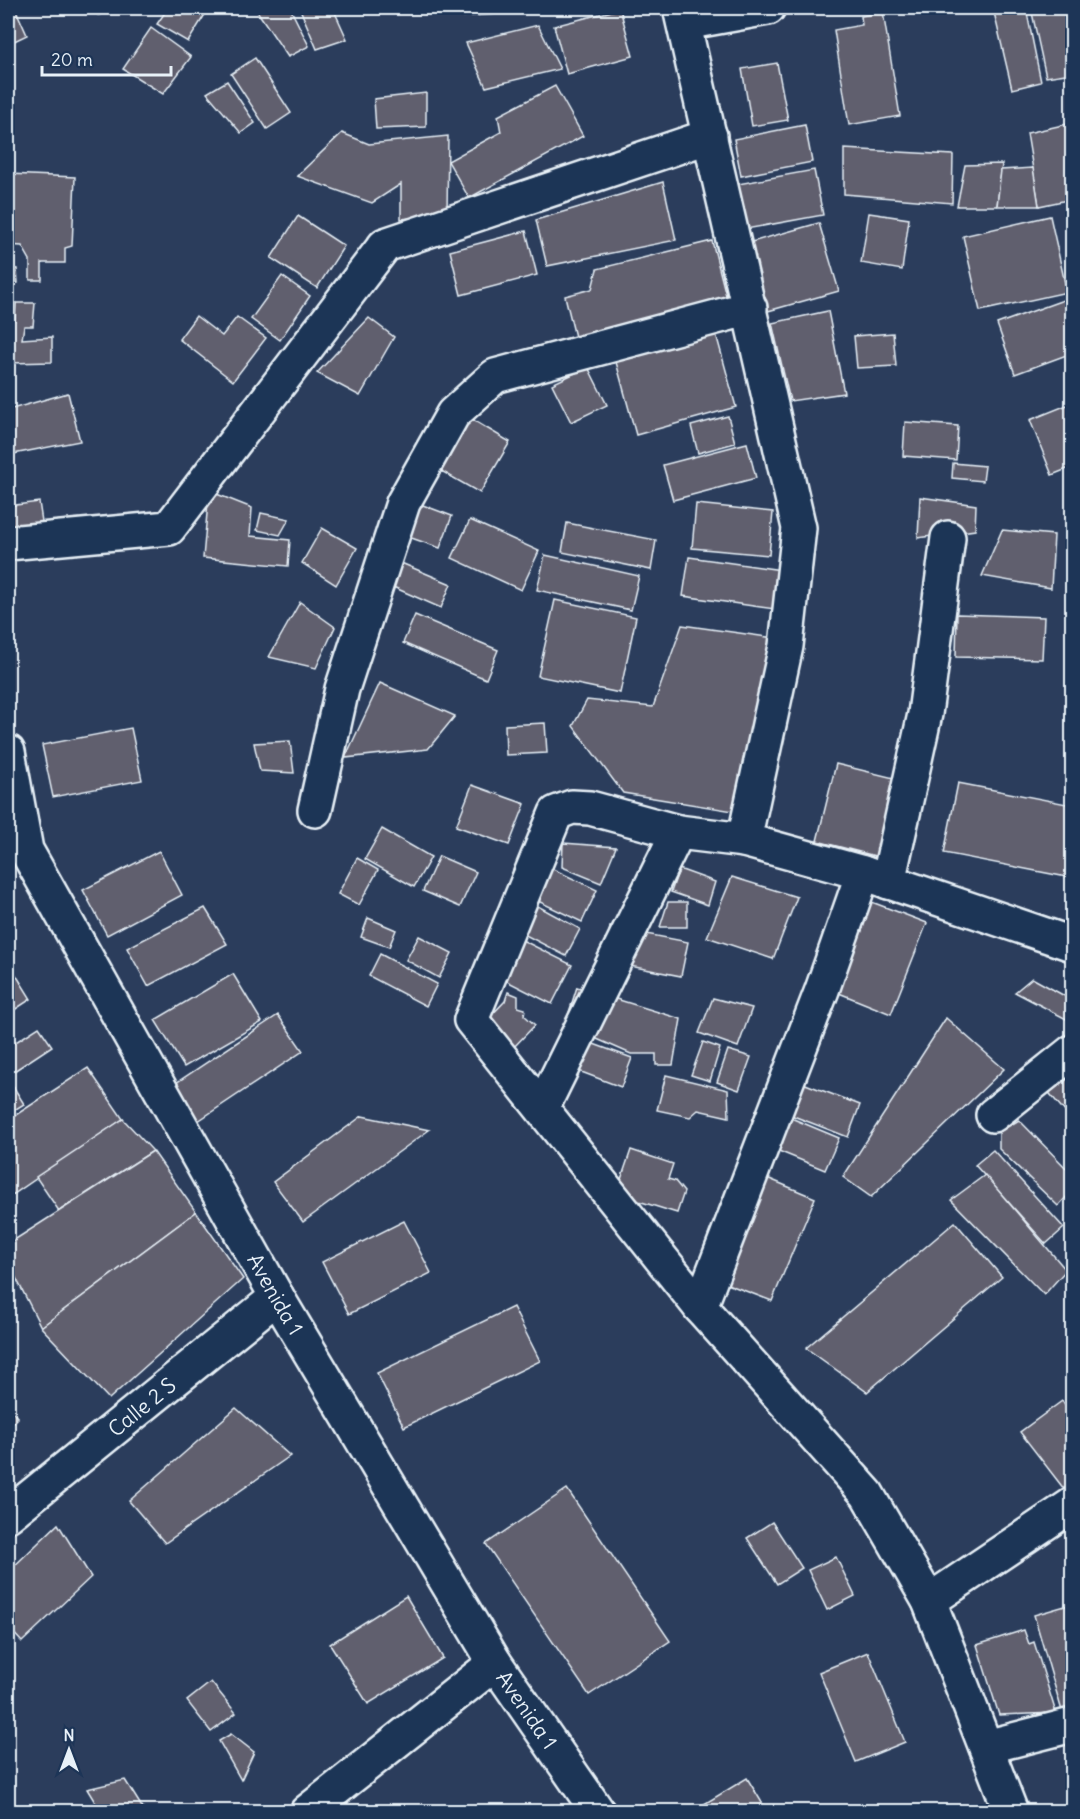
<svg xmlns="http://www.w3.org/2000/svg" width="1080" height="1819" font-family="Delius,sans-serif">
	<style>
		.building { fill: #615e6e; stroke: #e8f1f8; stroke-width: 1.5 }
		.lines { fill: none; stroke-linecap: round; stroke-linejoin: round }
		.minor-casing { stroke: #e8f1f8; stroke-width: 38 }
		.minor { stroke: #1d3557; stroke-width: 33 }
		.labels { text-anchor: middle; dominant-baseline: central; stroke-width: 4.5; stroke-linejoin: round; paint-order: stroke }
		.street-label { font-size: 21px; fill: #e8f1f8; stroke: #1d3557 }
	</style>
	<rect width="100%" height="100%" fill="#2b3d5c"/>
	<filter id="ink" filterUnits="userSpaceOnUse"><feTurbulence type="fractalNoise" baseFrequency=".0167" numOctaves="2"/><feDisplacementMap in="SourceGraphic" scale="12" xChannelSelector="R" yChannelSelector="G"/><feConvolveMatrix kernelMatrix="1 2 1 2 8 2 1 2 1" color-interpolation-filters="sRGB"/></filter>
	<g filter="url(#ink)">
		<g class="building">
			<path d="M8,8H15L27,35L8,44Z"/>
			<path d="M95,8H127L98,15Z"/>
			<path d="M168,8H209L188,42L157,24Z"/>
			<path d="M264,8H290L309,46L288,57L257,11Z"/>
			<path d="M333,8L347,39L317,49L300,9Z"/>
			<path d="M341,8H420L421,13L341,10Z"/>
			<path d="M454,8H526L528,12L456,17Z"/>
			<path d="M580,8H620V9L581,12Z"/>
			<path d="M993,8H1026L1041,82L1012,89Z"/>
			<path d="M1031,8H1072V73L1046,77Z"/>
			<path d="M620,9L633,56L567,74L554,26Z"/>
			<path d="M883,12L900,116L849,125L834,30L862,25L861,16Z"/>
			<path d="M538,25L560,69L486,87L466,43Z"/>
			<path d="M151,28L191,57L163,94L123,69Z"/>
			<path d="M255,58L291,113L267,129L231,74Z"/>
			<path d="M777,63L788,120L752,126L742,69Z"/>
			<path d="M227,81L255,123L241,133L207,93Z"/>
			<path d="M555,86L583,136L469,198L448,161L501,132L498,116Z"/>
			<path d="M426,93V127L376,129L374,99Z"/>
			<path d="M1072,123V199L1039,206L1027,133Z"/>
			<path d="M805,125L812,162L741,176L734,139Z"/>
			<path d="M342,133L369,144L448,136L447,214L401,219V184L372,203L297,176Z"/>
			<path d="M844,149L953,155L952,203L844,194Z"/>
			<path d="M1002,164L997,206H957L965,165Z"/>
			<path d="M1033,168L1039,206H997L1001,170Z"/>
			<path d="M814,170L823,215L735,231L727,186Z"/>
			<path d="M8,174L75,177L72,246L65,248V263H42V280H30V260L22,246L8,245Z"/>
			<path d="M663,182L676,240L547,266L536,220Z"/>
			<path d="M869,213L909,219L902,270L861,263Z"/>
			<path d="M298,216L344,246L317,288L271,258Z"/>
			<path d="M1050,216L1067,292L980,311L963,236Z"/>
			<path d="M819,223L839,291L768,311L748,243Z"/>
			<path d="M526,231L537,275L461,295L450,251Z"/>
			<path d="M712,241L729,307L577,345L565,296L592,289L597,269Z"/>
			<path d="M8,268L17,269L18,283H8Z"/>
			<path d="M282,276L310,296L280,340L251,319Z"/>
			<path d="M1069,298L1072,308V353L1015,374L997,324Z"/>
			<path d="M16,303H35L33,326H24L22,339L52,337V362L10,363L8,319L15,320Z"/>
			<path d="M828,311L844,393L790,401L772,323Z"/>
			<path d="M196,316L222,336L237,317L266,338L233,381L179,339Z"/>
			<path d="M369,318L394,337L360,396L317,373Z"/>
			<path d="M713,323L736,407L636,435L613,351Z"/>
			<path d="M893,333L896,366L857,368L854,336Z"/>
			<path d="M588,367L607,405L571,422L552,384Z"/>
			<path d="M68,393L80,441L8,455V410Z"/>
			<path d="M1072,403V467L1052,475L1030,420Z"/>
			<path d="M728,416L735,443L698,453L691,426Z"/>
			<path d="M468,417L510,442L480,493L436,468Z"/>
			<path d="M905,422L958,426L956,460L903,456Z"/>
			<path d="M747,443L756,478L673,500L663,465Z"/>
			<path d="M953,463L985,466L983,481L952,478Z"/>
			<path d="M209,491L252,508L250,536L290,540L288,566L203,558Z"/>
			<path d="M920,497L976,505L975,530L918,538Z"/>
			<path d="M412,501L452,516L440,548L400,534Z"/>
			<path d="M39,502L43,528L8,533V506Z"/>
			<path d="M696,504L773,512L769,555L692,548Z"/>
			<path d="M261,513L289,519L280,535L257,530Z"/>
			<path d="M470,520L539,551L521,590L452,558Z"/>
			<path d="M567,523L656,540L651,570L562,552Z"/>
			<path d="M322,528L357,548L336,585L302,563Z"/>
			<path d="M1002,530L1054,535L1051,588L982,576Z"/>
			<path d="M545,555L639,576L631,610L537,590Z"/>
			<path d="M689,557L788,571L782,610L683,596Z"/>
			<path d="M394,560L451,584L441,608L384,583Z"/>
			<path d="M555,600L636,617L620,693L538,676Z"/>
			<path d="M300,602L335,627L316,668L269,657Z"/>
			<path d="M957,614L1044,617L1042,659L956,657Z"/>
			<path d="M415,615L498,650L486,679L403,643Z"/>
			<path d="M682,625L774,638L733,811L623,793L573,726L587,700L653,707Z"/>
			<path d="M380,683L455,716L428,749L345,758Z"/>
			<path d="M545,723L547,753L506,755L505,725Z"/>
			<path d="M131,728L142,780L53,797L42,745Z"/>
			<path d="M290,741L294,773L260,771L254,743Z"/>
			<path d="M836,764L898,779L879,857L817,841Z"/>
			<path d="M958,783L1072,805V878L944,853Z"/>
			<path d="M472,785L525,804L509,845L456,826Z"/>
			<path d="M382,829L431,857L414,887L365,859Z"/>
			<path d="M563,843L616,847L601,883L562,867Z"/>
			<path d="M159,851L182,895L107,935L83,890Z"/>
			<path d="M439,856L476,872L460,907L423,891Z"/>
			<path d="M357,858L378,870L359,905L338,894Z"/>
			<path d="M534,860L597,890L582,922L519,892Z"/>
			<path d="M679,869L715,882L708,905L671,892Z"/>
			<path d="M732,877L797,897L773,959L707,937Z"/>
			<path d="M523,898L580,929L566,956L508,926Z"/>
			<path d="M869,901L927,923L891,1014L834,991Z"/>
			<path d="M668,902H687V927H660Z"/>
			<path d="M205,908L227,944L148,986L127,948Z"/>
			<path d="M368,918L396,930L389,947L361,937Z"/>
			<path d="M610,927L688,942L681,976L604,961Z"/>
			<path d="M419,936L452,953L439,978L406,960Z"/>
			<path d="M514,936L572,965L552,1004L495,975Z"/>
			<path d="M380,954L437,984L426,1006L369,976Z"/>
			<path d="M13,970L31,999L8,1014V974Z"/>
			<path d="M233,974L262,1022L184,1067L155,1020Z"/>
			<path d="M1032,978L1072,1000V1022L1015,992Z"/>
			<path d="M577,987L681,1019L673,1065H656V1054H631L565,1025Z"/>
			<path d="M508,992L518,996V1007L525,1009L524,1015L535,1025L513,1048L485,1022L505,1001Z"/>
			<path d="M713,998L752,1008L738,1047L699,1033Z"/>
			<path d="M278,1015L303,1051L198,1121L173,1085Z"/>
			<path d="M946,1018L1004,1069L871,1197L843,1177Z"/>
			<path d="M39,1027L52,1046L8,1075V1047Z"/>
			<path d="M566,1034L632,1058L621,1087L555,1062Z"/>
			<path d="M703,1042L720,1048L710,1081L691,1075Z"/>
			<path d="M728,1050L751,1057L739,1090L717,1082Z"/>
			<path d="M1072,1064V1120L1045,1088Z"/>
			<path d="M88,1068L123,1119L8,1198V1120Z"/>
			<path d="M666,1075L728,1090L729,1117L698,1110L690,1117L657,1110Z"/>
			<path d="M782,1075L860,1105L848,1137L770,1107Z"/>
			<path d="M11,1083L24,1104L8,1114V1085Z"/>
			<path d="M767,1108L839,1138L825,1170L754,1141Z"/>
			<path d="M362,1116L429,1130L303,1222L273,1182Z"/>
			<path d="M123,1119L153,1151L59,1211L36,1177Z"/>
			<path d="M1019,1120L1072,1174V1191L1058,1206L999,1149V1132Z"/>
			<path d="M631,1150L673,1164L668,1179L675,1181L684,1192L677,1213L616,1194Z"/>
			<path d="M993,1150L1064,1228L1046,1244L975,1165Z"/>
			<path d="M153,1151L196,1212L41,1327L8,1262V1244Z"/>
			<path d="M760,1175L815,1198L772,1301L714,1279Z"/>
			<path d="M985,1175L1066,1270L1044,1295L951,1200Z"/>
			<path d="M196,1212L243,1279L109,1399L41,1327Z"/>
			<path d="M404,1221L431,1273L349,1314L322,1262Z"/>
			<path d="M955,1222L1002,1277L867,1392L806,1348Z"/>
			<path d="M513,1307L540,1361L404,1427L377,1373Z"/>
			<path d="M1062,1401L1072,1415V1485L1064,1489L1020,1432Z"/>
			<path d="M8,1407L18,1418L8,1428Z"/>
			<path d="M236,1408L290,1456L165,1543L129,1501Z"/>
			<path d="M567,1489L670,1641L589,1695L486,1544Z"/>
			<path d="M772,1522L802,1568L777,1584L747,1538Z"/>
			<path d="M58,1524L91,1577L22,1642L8,1627V1572Z"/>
			<path d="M836,1557L855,1596L827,1610L808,1570Z"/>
			<path d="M406,1596L443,1658L368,1704L330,1644Z"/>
			<path d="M1072,1604V1708L1062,1711L1034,1615Z"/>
			<path d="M1024,1630L1029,1644L1034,1642L1056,1713L999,1715L977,1645Z"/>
			<path d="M868,1652L905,1742L856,1762L819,1672Z"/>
			<path d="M211,1682L236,1713L211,1732L187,1701Z"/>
			<path d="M231,1734L254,1752L241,1780L219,1741Z"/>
			<path d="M747,1778L764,1806L754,1812H691Z"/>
			<path d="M125,1780L145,1812H101L87,1789Z"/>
		</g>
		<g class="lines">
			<g class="minor-casing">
				<g id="minor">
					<path d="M680,8L799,528L786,646L744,840"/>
					<path d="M684,23L768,8"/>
					<path d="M8,543L169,528L385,245L710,136"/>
					<path id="s1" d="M8,752L26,850L277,1297L495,1663L598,1812"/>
					<path d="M315,810L342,689L403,503L453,414L495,376L750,308"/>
					<path d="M888,882L925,714L948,538"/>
					<path d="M542,1108L678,832"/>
					<path d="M993,1115L1072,1052"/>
					<path d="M700,1307L822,990L863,873"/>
					<path id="s2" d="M8,1515L277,1297"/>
					<path d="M929,1601L1072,1505"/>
					<path d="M986,1747L1072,1725"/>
					<path d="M307,1812L495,1663"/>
					<path d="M1011,1812L929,1601L867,1494L700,1307L471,1020L556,813L572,807L590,808L678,832L744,840L863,873L1072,944"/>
				</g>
			</g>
			<use href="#minor" class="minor"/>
		</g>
	</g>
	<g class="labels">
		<g class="street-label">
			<text stroke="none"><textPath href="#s1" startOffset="609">Avenida 1</textPath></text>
			<text stroke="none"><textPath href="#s2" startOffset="172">Calle 2 S</textPath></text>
			<text stroke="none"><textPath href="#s1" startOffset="1095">Avenida 1</textPath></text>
		</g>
	</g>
	<rect width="1080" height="1819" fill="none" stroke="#1d3557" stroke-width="30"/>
	<rect x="15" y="15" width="1050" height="1789" fill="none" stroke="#e8f1f8" stroke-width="2" filter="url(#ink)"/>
	<g transform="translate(69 1750)" stroke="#1d3557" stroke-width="4.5" paint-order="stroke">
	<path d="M0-4.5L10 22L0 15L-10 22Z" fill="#e8f1f8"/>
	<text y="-9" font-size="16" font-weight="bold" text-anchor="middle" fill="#e8f1f8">N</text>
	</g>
	<path d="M42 66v9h129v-9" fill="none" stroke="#e8f1f8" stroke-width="3"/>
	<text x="51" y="66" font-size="18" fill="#e8f1f8" stroke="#1d3557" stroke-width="4.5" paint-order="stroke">20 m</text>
</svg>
